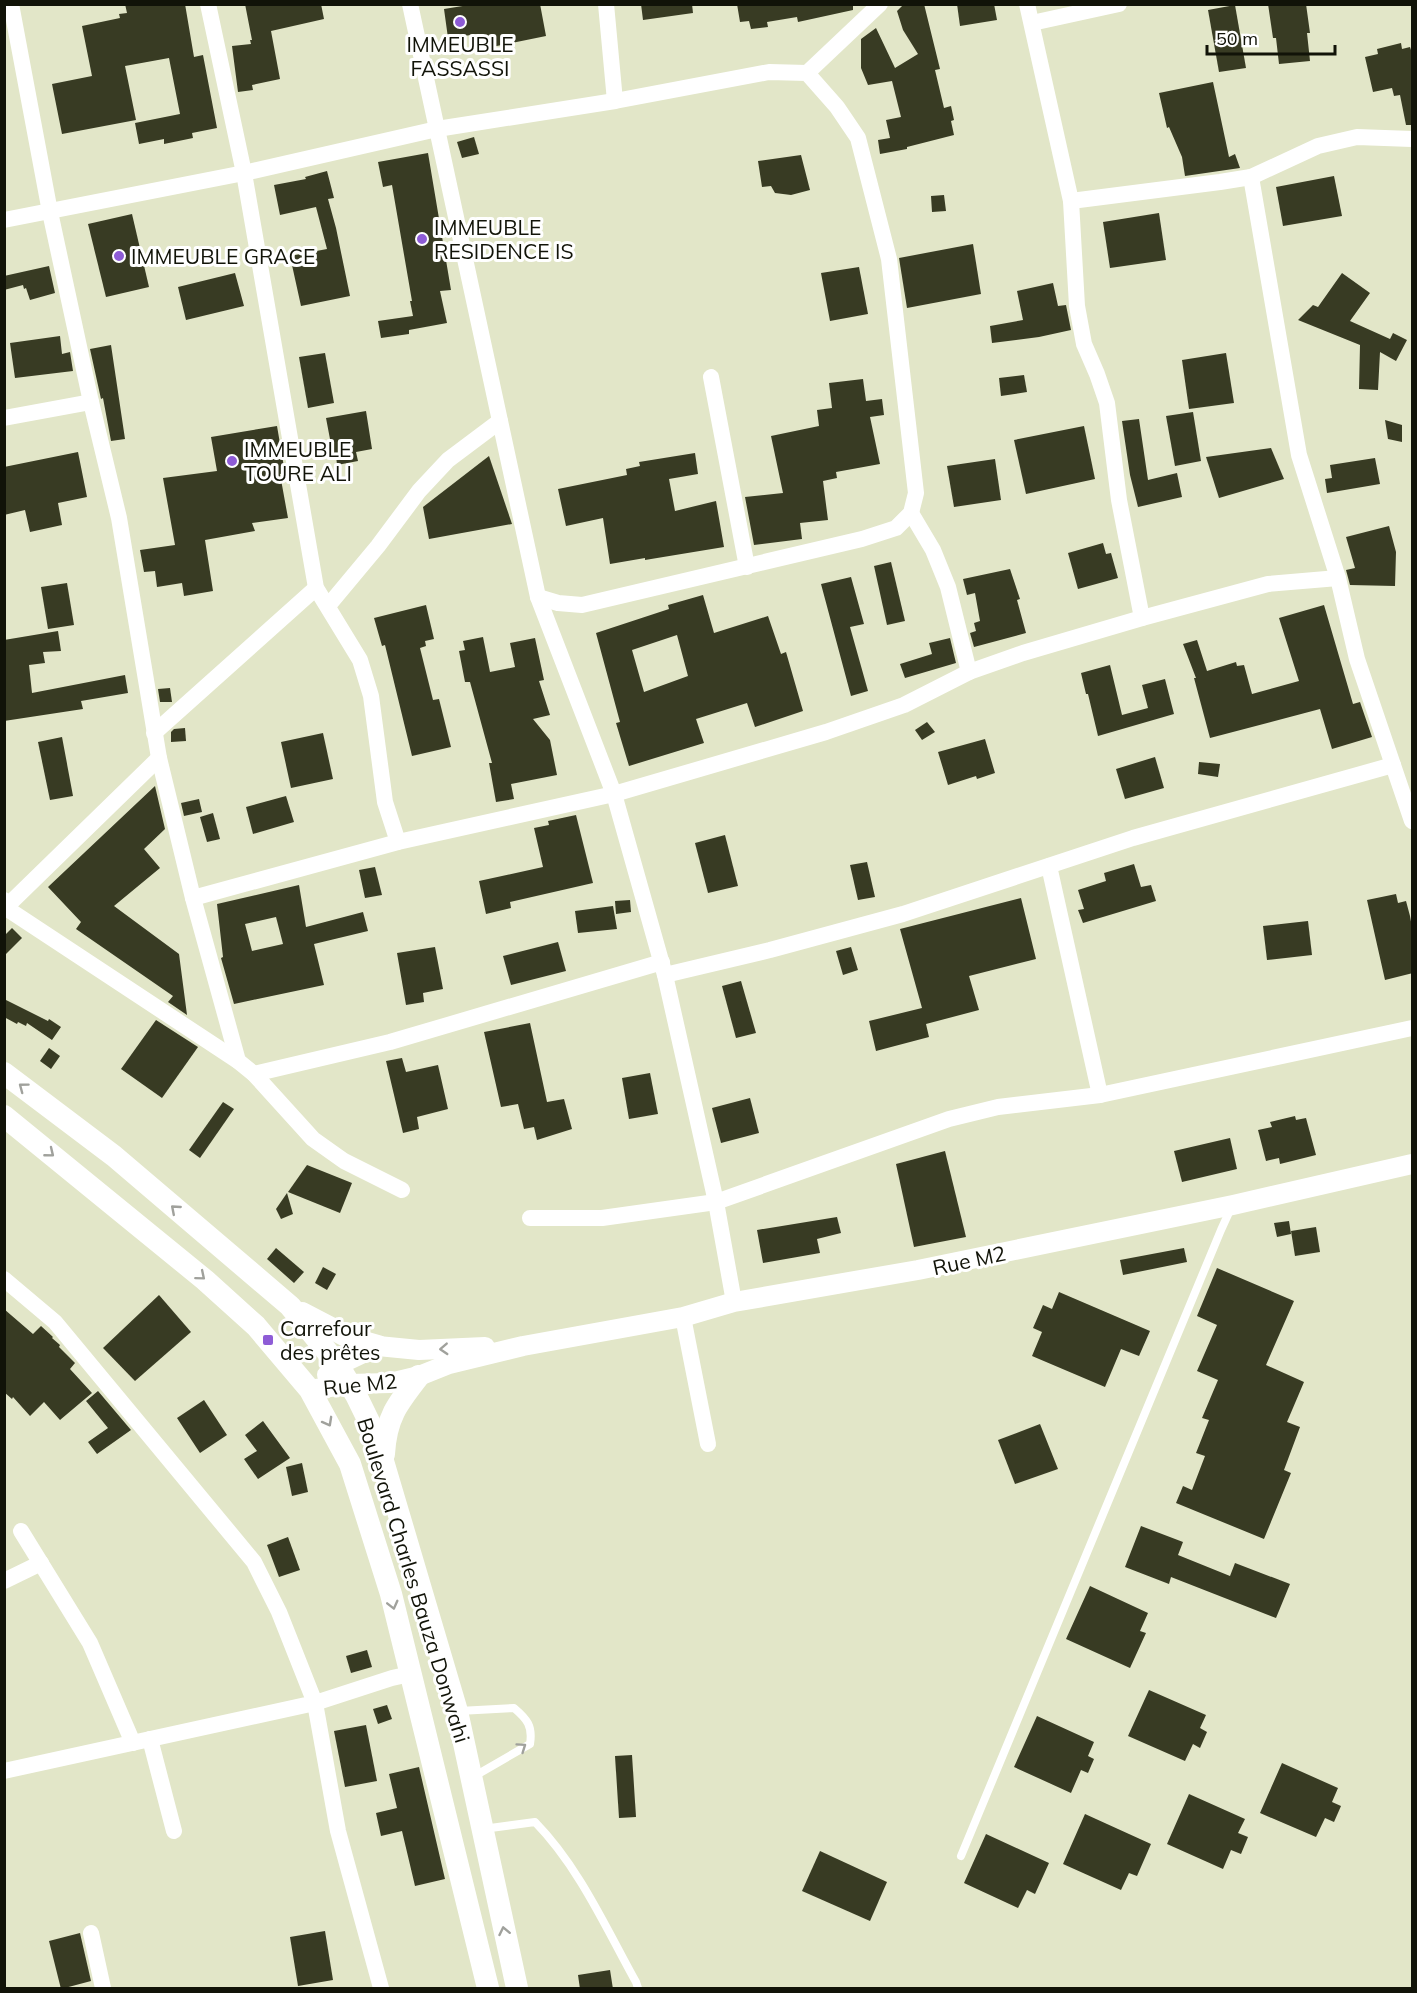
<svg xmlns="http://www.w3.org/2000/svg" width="1417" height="1993" font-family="Mulish,sans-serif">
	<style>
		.building { fill: #383b23; fill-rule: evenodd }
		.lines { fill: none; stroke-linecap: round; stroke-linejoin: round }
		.service { stroke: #fff; stroke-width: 8 }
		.minor { stroke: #fff; stroke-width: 16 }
		.tertiary { stroke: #fff; stroke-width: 20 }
		.secondary { stroke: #fff; stroke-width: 22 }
		.oneway { stroke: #a0a19c }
		.poi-dot { fill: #8e5cd6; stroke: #fff; stroke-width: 2 }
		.labels { text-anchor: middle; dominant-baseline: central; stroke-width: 6; stroke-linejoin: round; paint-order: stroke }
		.poi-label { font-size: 21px; fill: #111308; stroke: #fff; text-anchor: start }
		.street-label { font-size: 21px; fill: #111308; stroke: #fff }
	</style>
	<rect width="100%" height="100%" fill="#e2e6c8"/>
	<g class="building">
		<path d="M125,4H185L194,57L203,55L217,128L192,133L193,138L164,144V139L139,144L135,123L180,114L169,58L125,66L136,120L62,134L52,84L92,76L82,26L120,18L119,14L127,13Z"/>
		<path d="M245,4H321L324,19L271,31L280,79L252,85L253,90L238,92L232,46L251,44L250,40H252Z"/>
		<path d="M475,4H540L546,36L487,48L485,40L481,41L479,34L448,38L444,9Z"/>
		<path d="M641,4H692L693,13L643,20Z"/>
		<path d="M737,4H853V10L798,22L797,17L767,22L768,27L751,29L749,21L740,22Z"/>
		<path d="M904,4H924L940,69L935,70L944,108L951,106L954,120L951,121L954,135L907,147V149L880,154L878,140L890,138L886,120L901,117L892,81L868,85L861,68V39L876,28L895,68L918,54L903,30L897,11Z"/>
		<path d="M957,4H994L997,20L960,26Z"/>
		<path d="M1268,4H1306L1310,33H1307L1310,61L1279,64L1276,38H1273Z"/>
		<path d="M1235,5L1246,68L1219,72L1208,10Z"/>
		<path d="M1401,43L1402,49L1410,47L1413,56V125H1406L1400,95L1394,96L1392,88L1373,92L1365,57L1378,54L1377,49Z"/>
		<path d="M1213,82L1229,157L1235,154L1240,168L1185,176L1182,157L1169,127L1167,128L1159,93Z"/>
		<path d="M474,137L479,154L462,158L457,142Z"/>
		<path d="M428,153L451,290L440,291L447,323L409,330V334L381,338L378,321L413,316L410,301H412L392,185L383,187L378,162Z"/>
		<path d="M801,155L810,190L791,195L775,193L771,186L762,187L758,161Z"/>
		<path d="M327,171L334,198L328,199L336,228L350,296L301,306L290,256L327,249L316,207L280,215L274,185L306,179L305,177Z"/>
		<path d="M1334,176L1342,216L1283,226L1276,187Z"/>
		<path d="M944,195L946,211L932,212L931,196Z"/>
		<path d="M1159,213L1166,260L1110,268L1103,222Z"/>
		<path d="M132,214L149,287L106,297L88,224Z"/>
		<path d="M973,244L981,294L907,308L899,258Z"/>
		<path d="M49,266L55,293L30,300L26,288L24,289L23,285L4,290V276Z"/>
		<path d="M859,267L868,314L830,321L821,273Z"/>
		<path d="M235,273L244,306L186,320L178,287Z"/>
		<path d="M1342,273L1370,293L1350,321L1390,339L1393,333L1407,340L1396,361L1380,352L1378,390L1359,389L1360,345L1298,320L1313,305L1318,307Z"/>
		<path d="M1053,283L1058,306L1066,305L1071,330L1039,337L992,343L990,326L1023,320L1017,291Z"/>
		<path d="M60,336L62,354L70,352L73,371L15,378L10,343Z"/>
		<path d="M111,345L125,439L111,441L103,398L101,399L90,349Z"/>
		<path d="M325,353L334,403L308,408L299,357Z"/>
		<path d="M1226,353L1234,403L1189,409L1182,360Z"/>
		<path d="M1024,375L1027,392L1001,396L999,378Z"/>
		<path d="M863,379L866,401L882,399L884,415L870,417L880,464L836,472L837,478L823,481L828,520L800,523L802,539L754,545L745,497L783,493L771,436L819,426L817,410L832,408L829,383Z"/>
		<path d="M366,411L372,449L356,452L358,461L337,465L336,455H333L326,418Z"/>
		<path d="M1193,412L1201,461L1175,466L1166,416Z"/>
		<path d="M1139,419L1148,480L1177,473L1182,497L1138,507L1130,475L1122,421Z"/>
		<path d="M1385,420L1402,425V442L1388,439Z"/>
		<path d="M277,426L285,473L280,474L288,518L252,523L255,531L205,540L213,591L184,596L182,583L157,587L155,571L144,572L140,550L175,545L163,478L217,471L211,437Z"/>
		<path d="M1084,426L1095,479L1026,494L1014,440Z"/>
		<path d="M1271,448L1284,479L1219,498L1206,457Z"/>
		<path d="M78,452L87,497L58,503L62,525L30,532L25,510L4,515V467Z"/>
		<path d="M695,453L698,474L669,479L675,511L716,501L724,547L645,560V558L610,564L603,518L566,526L558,489L627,475L626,469L640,466L639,462Z"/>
		<path d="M489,456L512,524L429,539L423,507Z"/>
		<path d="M1375,458L1380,484L1327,493L1325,479L1332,478L1330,465Z"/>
		<path d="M995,459L1001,500L954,507L947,466Z"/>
		<path d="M1389,526L1396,552L1395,586L1350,585L1346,570L1355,568L1346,537Z"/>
		<path d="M1103,543L1106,554L1111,553L1118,578L1078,589L1068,553Z"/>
		<path d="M891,562L905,621L887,625L874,566Z"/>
		<path d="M1010,569L1020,599L1017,600L1026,633L974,647L970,633L976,631L974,623L980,621L975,593L967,595L963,579Z"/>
		<path d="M851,577L864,624L850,627L868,691L851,696L821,584Z"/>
		<path d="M67,583L74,625L48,629L41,587Z"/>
		<path d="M703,595L714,633L768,616L781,654L786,652L803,711L755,727L747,703L696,719L704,743L629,766L616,723L620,722L596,633L669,609L668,605ZM677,635L688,676L644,692L632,650Z"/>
		<path d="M426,605L434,639L425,641L426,646L420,648L433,700L439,699L451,747L412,756L385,645L382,646L374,618Z"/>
		<path d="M1324,605L1353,704L1360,702L1372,737L1332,749L1320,709L1210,738L1194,678H1196L1183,644L1197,640L1207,671L1236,662L1237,666L1244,665L1252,694L1299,681L1279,618Z"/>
		<path d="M58,631L61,651L43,652L45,663L29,665L32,693L125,675L128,693L81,701L83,709L4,721V640Z"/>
		<path d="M483,637L490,672L515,667L510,643L535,638L544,680L539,681L550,715L533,719L550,740L557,775L511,784L514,799L496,802L489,763H492L470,682H465L459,651L465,650L463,641Z"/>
		<path d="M950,638L956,663L905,678L900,664L932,654L929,643Z"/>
		<path d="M1110,665L1122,715L1148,708L1142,685L1165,679L1174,714L1098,736L1088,694H1086L1081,673Z"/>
		<path d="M170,688L172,702H160L158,689Z"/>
		<path d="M927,722L935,732L922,740L915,730Z"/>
		<path d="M185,728L186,741L171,742V732L174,729Z"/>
		<path d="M323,733L333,779L291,788L281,742Z"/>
		<path d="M62,737L73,796L50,800L38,742Z"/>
		<path d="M985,739L995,773L977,779L976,776L948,785L938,752Z"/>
		<path d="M1155,757L1164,788L1125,799L1116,769Z"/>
		<path d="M1199,762L1220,764L1218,777L1198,774Z"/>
		<path d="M155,786L165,829L144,849L160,868L114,906L179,954L187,1015L168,1002L173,996L76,929L81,922L48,887Z"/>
		<path d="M286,796L294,822L253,834L246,807Z"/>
		<path d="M199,799L202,812L184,816L181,803Z"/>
		<path d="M213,813L220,839L207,842L200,817Z"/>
		<path d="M576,815L593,883L510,902L511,908L486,914L479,881L543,867L534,828L549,825L548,821Z"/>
		<path d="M725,835L738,886L708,893L695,843Z"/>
		<path d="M867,862L875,897L858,900L850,865Z"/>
		<path d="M1134,864L1141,887L1151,885L1156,901L1083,923L1078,910L1084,909L1078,890L1106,881L1104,873Z"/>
		<path d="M375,867L382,895L365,898L359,870Z"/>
		<path d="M299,885L306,927L363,912L368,931L314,944L324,985L234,1004L221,958L223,957L217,904ZM276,917L283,944L252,951L245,924Z"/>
		<path d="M1396,894L1398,903L1406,901L1410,916L1413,933V973L1385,980L1367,900Z"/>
		<path d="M1021,898L1036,959L969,976L979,1010L926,1024L929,1037L876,1051L869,1021L922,1008L900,929Z"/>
		<path d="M630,900L631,912L616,914L615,901Z"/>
		<path d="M613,906L617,929L578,933L575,911Z"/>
		<path d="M1308,921L1312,955L1267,960L1263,926Z"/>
		<path d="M12,928L22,938L4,956V936Z"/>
		<path d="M558,942L566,971L511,985L503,956Z"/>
		<path d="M435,947L443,989L423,993L424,1002L406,1005L397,953Z"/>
		<path d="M851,947L858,970L843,975L836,951Z"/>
		<path d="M741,981L756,1033L736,1038L722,986Z"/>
		<path d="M4,999L48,1021L49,1019L61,1027L52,1040L27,1023L26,1026L18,1022L17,1024L4,1017Z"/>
		<path d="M156,1020L198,1047L162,1098L121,1069Z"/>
		<path d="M530,1023L547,1102L564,1099L572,1129L537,1140L534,1127L524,1129L518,1104L501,1107L484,1032Z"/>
		<path d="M49,1048L60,1056L51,1069L40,1061Z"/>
		<path d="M402,1058L406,1072L438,1065L448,1109L417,1117L419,1129L403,1133L386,1061Z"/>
		<path d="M650,1073L658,1114L629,1119L622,1078Z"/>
		<path d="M750,1098L759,1133L721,1143L712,1108Z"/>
		<path d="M223,1102L234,1109L200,1158L189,1150Z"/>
		<path d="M1295,1116L1296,1120L1306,1118L1316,1155L1280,1164L1279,1158L1266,1161L1258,1130L1272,1127L1270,1122Z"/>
		<path d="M1230,1138L1237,1169L1182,1182L1174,1151Z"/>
		<path d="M945,1151L966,1237L914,1247L896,1164Z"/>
		<path d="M307,1165L352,1183L340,1213L288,1192Z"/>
		<path d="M287,1193L293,1214L281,1219L276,1209Z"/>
		<path d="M837,1217L841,1233L817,1239L820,1253L763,1263L757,1230Z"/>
		<path d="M1289,1221L1291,1234L1277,1237L1274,1223Z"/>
		<path d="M1316,1227L1320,1252L1295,1256L1291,1231Z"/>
		<path d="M276,1248L304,1272L294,1283L267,1259Z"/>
		<path d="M1184,1248L1187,1262L1123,1275L1120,1260Z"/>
		<path d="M323,1267L336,1274L327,1290L315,1283Z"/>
		<path d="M1217,1268L1294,1301L1266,1365L1304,1382L1287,1422L1300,1427L1284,1470L1291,1473L1264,1539L1176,1503L1183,1486L1192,1490L1205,1456L1196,1453L1209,1420L1202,1418L1218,1380L1197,1371L1217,1325L1197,1316Z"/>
		<path d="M1059,1292L1150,1331L1139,1356L1121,1349L1105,1387L1032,1356L1042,1332L1033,1328L1043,1305L1052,1309Z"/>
		<path d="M159,1295L191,1332L135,1381L103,1348Z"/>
		<path d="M4,1309L33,1334L41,1326L53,1337L52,1338L60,1345L59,1347L75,1363L70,1369L92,1393L60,1420L44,1402L30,1416L13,1397L12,1399L4,1392Z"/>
		<path d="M98,1391L131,1430L97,1454L88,1442L108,1428L86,1401Z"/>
		<path d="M204,1400L227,1435L200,1453L177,1418Z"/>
		<path d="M263,1421L290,1458L258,1479L244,1459L257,1451L245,1435Z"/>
		<path d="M1040,1424L1058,1469L1015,1484L998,1440Z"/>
		<path d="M302,1463L308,1492L292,1496L286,1467Z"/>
		<path d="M1141,1526L1183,1542L1178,1555L1230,1576L1235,1563L1290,1584L1276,1618L1171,1577L1169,1584L1125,1567Z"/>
		<path d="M288,1537L300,1570L279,1577L267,1545Z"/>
		<path d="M1090,1586L1148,1613L1140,1631L1146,1633L1130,1668L1066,1639Z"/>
		<path d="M367,1650L372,1667L351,1673L346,1656Z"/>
		<path d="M1149,1690L1206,1715L1200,1728L1207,1732L1200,1748L1193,1744L1185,1761L1128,1736Z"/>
		<path d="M387,1705L392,1719L378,1724L373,1709Z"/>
		<path d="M1037,1716L1094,1742L1088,1756L1094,1759L1088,1773L1081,1770L1071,1793L1014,1767Z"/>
		<path d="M366,1725L377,1781L345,1787L334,1731Z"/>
		<path d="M632,1755L636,1817L619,1818L615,1756Z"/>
		<path d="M1282,1763L1338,1788L1332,1802L1341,1806L1334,1822L1325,1818L1316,1837L1260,1813Z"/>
		<path d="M419,1767L445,1879L415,1886L402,1831L381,1836L376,1813L397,1808L389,1774Z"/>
		<path d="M1189,1794L1245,1819L1238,1833L1248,1837L1241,1854L1231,1850L1223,1869L1167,1844Z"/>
		<path d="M1085,1814L1151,1844L1137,1876L1129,1873L1121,1890L1063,1864Z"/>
		<path d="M986,1834L1049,1863L1035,1894L1027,1890L1018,1908L964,1883Z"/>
		<path d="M820,1851L887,1882L870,1921L802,1891Z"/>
		<path d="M325,1931L333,1980L298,1986L290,1937Z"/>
		<path d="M80,1933L91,1981L61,1989L49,1941Z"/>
		<path d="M610,1970L613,1989H580L578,1975Z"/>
	</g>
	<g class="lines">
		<g class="service">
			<path d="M459,1711L514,1708C527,1719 533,1726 530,1744L473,1777"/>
			<path d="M483,1829L535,1822C579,1867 606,1928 636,1982L638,1988"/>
			<path d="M961,1856L1221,1230L1231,1208"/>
		</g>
		<g class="minor">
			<path d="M11,4L50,212L91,402L119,518L159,758L193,898L238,1061"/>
			<path d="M208,4L244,173L316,588L360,660L371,696L385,802L398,842"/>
			<path d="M410,4L538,597L614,794L665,975L716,1202L734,1302"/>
			<path d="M606,4L615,101"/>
			<path d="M1027,4L1071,201L1077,306L1084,344L1097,374L1107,403L1119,500L1142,618"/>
			<path d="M1032,23L1119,4"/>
			<path d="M807,73L880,4"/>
			<path d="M1251,177L1299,455L1338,578L1357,659L1412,821"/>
			<path d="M1071,201L1220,182L1251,177L1318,146L1357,137L1412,139"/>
			<path d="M4,220L244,173L437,129L615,101L769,72L807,73L837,107L858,138L889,259L916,493L911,513L896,528L862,539L582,605L558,603L538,597"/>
			<path d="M711,377L747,567"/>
			<path d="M4,418L91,402"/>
			<path d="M911,513L933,550L948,587L969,672"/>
			<path d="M328,606L378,546L419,491L448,460L500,421"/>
			<path d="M154,733L316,588"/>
			<path d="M1049,866L1100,1095"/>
			<path d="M193,898L398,842L614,794L826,732L904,705L969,672L1023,653L1142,618L1268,584L1338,578"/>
			<path d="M4,900L6,908L238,1061L254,1074L313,1139L344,1161L402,1190"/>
			<path d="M4,909L159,758"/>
			<path d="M665,975L770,950L903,914L1133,838L1393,765"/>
			<path d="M254,1074L390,1042L662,962"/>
			<path d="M530,1218H602L716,1202L949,1119L998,1107L1100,1095L1412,1028"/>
			<path d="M4,1279L55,1322L254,1562L279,1612L315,1703L4,1771"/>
			<path d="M683,1317L708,1444"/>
			<path d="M21,1531L90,1643L133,1743"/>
			<path d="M4,1581L41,1563"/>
			<path d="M150,1739L174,1831"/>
			<path d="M91,1933L103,1988"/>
			<path d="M381,1988L338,1831L315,1703L392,1678L410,1674"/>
		</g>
		<g class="tertiary">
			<path d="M327,1375L338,1365L378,1346L419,1350L485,1347"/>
			<path d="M310,1390L349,1384L390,1383L419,1376L449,1364L523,1346L683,1317L734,1302L918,1270L1233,1205L1412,1164"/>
		</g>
		<g class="secondary">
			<path d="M4,1073L114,1156L290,1306L338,1365L356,1395L375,1434L457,1711L517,1988"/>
			<path d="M4,1116L205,1280L256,1326L310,1390L350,1464L391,1594L488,1988"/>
			<path d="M302,1313L350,1338L378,1346"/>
			<path d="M384,1454C386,1418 397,1404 419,1376"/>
		</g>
	</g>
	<defs><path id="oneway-chevron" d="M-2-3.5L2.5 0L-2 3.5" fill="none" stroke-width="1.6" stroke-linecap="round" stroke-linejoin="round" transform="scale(1.5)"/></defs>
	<g class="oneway">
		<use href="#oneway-chevron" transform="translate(23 1087) rotate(-143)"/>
		<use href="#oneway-chevron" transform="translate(50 1153) rotate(39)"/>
		<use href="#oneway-chevron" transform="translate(175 1209) rotate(-139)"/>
		<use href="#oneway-chevron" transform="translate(201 1276) rotate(40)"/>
		<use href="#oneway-chevron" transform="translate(444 1349) rotate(177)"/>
		<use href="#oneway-chevron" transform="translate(328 1422) rotate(61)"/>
		<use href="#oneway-chevron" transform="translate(393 1605) rotate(76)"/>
		<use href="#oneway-chevron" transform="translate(522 1747) rotate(-35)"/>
		<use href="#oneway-chevron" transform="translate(504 1931) rotate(-102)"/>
	</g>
	<g class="poi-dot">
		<circle cx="460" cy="22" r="6"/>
		<circle cx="422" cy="239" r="6"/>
		<circle cx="119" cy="256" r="6"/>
		<circle cx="232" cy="461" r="6"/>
		<rect x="262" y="1334" width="12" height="12" rx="3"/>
	</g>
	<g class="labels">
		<g class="poi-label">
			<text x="460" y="44" text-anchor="middle">IMMEUBLE<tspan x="460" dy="24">FASSASSI</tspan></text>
			<text x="434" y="227">IMMEUBLE<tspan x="434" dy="24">RESIDENCE IS</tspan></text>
			<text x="131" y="256">IMMEUBLE GRACE</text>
			<text x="244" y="449">IMMEUBLE<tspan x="244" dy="24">TOURE ALI</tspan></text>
			<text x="280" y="1328">Carrefour<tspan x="280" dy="24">des prêtes</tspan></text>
		</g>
		<g class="street-label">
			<text transform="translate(969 1260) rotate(-12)">Rue M2</text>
			<text transform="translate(360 1384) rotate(-6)">Rue M2</text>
			<text transform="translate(414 1580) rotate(73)">Boulevard Charles Bauza Donwahi</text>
		</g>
	</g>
	<rect width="1417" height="1993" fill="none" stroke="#111308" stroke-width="12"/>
	<path d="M1207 45v9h128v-9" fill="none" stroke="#111308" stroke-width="3"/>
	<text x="1216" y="45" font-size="18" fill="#111308" stroke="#ffffff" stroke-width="4.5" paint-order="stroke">50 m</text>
</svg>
